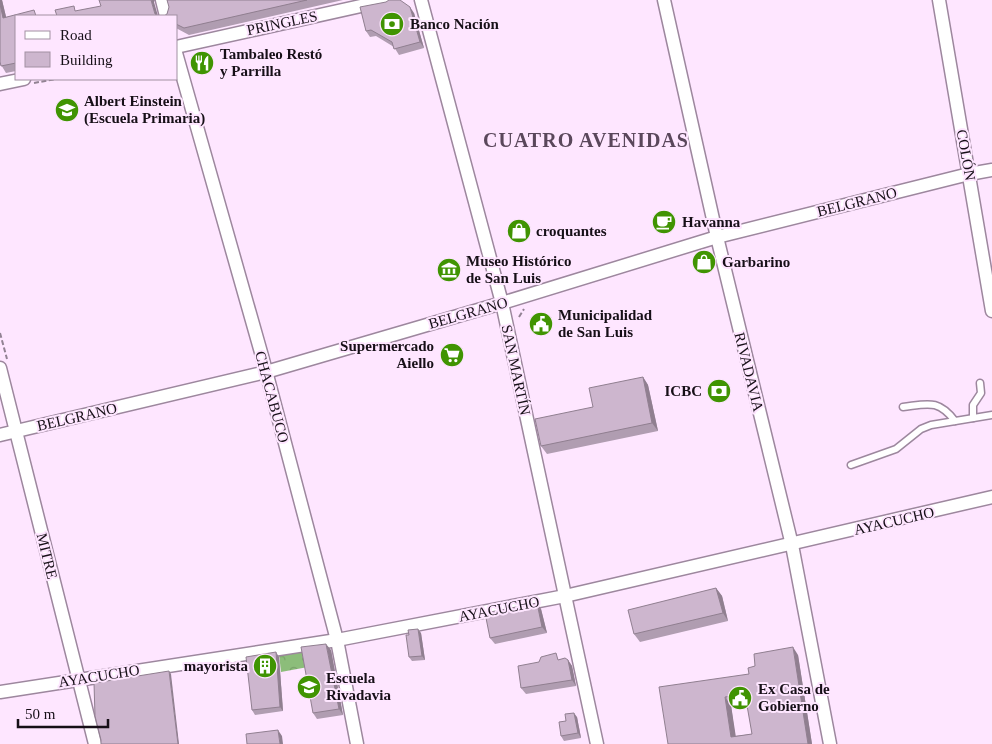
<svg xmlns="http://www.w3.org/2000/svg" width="992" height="744" font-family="Georgia,serif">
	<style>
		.forest { fill: url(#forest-crowns) }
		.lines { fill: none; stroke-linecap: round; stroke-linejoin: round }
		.lane-casing { stroke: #9d879e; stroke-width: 9 }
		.street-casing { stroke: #9d879e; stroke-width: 15 }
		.path { stroke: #928293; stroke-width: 2; stroke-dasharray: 5 2.5; stroke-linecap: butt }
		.lane { stroke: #fff; stroke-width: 6 }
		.street { stroke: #fff; stroke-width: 12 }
		.wall { fill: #b09db1; fill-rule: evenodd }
		.shaded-wall { fill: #907f90 }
		.building { fill: #cdb6ce; stroke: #907f90; fill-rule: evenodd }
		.labels { text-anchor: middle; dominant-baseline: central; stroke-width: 4; stroke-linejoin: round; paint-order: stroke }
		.street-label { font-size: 15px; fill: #160f17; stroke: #fee6ff }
		.poi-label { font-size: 15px; font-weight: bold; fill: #160f17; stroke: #fee6ff; text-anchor: start }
		.district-label { font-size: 20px; font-weight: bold; letter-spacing: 1px; fill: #5a475b; stroke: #fee6ff }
	</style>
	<defs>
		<pattern id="forest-crowns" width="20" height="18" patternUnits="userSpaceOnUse" patternTransform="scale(1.25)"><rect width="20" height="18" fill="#8cbd7a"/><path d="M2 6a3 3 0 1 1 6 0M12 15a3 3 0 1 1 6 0" fill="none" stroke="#78a169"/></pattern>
	</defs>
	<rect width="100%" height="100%" fill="#fee6ff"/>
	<path class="forest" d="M305,652L308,667L281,672L279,654Z"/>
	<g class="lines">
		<g class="lane-casing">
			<g id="lane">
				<path d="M903,407C928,404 938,399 955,421"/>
				<path d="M973,418V405L981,393L980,383"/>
				<path d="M851,465L896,449L921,429L931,425L992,415"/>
			</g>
		</g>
		<g class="street-casing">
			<g id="street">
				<path d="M162,0L166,16"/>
				<path d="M421,0L502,303L597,744"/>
				<path d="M664,0L717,237L792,545L830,744"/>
				<path d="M939,0L992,311"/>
				<path d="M176,47L388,0"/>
				<path d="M176,53L262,356L337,640L357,744"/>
				<path d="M0,84L24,79"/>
				<path d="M0,368L95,744"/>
				<path d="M0,435L266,372L502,303L717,237L969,174L992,170"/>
				<path d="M0,692L337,640L565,596L992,497"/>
			</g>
		</g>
		<g class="path">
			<path d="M34,83L56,79"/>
			<path d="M519,317L524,309"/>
			<path d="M0,333L7,359"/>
		</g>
		<use href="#lane" class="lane"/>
		<use href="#street" class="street"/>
	</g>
	<g class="wall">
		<path d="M0,0H2L6,17L16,16V71L6,73L0,63Z"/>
		<path d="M167,0H343L189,35L176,28V16L167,14L169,7Z"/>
		<path d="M414,13L424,48L399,55L394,47L376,36L370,37L366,31Z"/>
		<path d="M643,377L648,385L658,431L547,454L541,446Z"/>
		<path d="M716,588L722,596L728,621L640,642L634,634Z"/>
		<path d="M537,603L541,609L547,633L495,644L490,638Z"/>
		<path d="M421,633L425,660L412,661L409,657Z"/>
		<path d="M331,650L343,715L317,719L313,713Z"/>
		<path d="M798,655L812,744H668L749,674ZM747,702L752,734L735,736L731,705Z"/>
		<path d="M279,657L283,711L255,715L252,710Z"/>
		<path d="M560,659L568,660L572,666L576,686L526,694L521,688Z"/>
		<path d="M577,717L581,738L564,741L561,736L566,721Z"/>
	</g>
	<g class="shaded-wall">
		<path d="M0,0H2L8,25L3,18L0,4Z"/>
		<path d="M151,0H155L154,2L158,16L155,14Z"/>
		<path d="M410,7L414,13L424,48L420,42Z"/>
		<path d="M643,377L648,385L658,431L652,423Z"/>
		<path d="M716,588L722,596L728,621L723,613Z"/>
		<path d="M537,603L541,609L547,633L542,627Z"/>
		<path d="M418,629L421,633L425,660L422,656Z"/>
		<path d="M326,644L331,650L343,715L339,709Z"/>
		<path d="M793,647L798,655L812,744H808Z"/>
		<path d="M276,652L279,657L283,711L280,707Z"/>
		<path d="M568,660L572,666L576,686L572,680Z"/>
		<path d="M169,671L171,674L179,744H178Z"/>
		<path d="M725,697L731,705L737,744L731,737Z"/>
		<path d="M574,713L577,717L581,738L578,733Z"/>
		<path d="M278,730L282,736L283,744H280Z"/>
	</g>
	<g class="building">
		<path d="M99,0H151L155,14L158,16H57L55,10L74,6L75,11L101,6Z"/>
		<path d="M167,0H307L184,28L176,24V16H164L167,14L169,7Z"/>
		<path d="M389,0H400L410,7L420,42L394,49L392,42L371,30L366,31L360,7L386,2Z"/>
		<path d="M0,4L3,18L34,10L36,16H16V63L1,66L0,62Z"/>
		<path d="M643,377L652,423L541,446L535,419L593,407L589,388Z"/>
		<path d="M716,588L723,613L634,634L628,610Z"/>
		<path d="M537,603L542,627L490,638L485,613Z"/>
		<path d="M418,629L422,656L409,657L406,635H409L408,630Z"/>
		<path d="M326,644L339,709L313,713L301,647Z"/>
		<path d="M793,647L808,744H668L659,687L749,674L748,668L755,666L754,654ZM745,694L752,734L731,737L725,697Z"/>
		<path d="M276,652L280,707L252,710L246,657Z"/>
		<path d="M556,653L558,660L565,658L568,660L572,680L521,688L518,666L539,662L541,657Z"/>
		<path d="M169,671L178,744H101V740L95,716L94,683Z"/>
		<path d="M574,713L578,733L561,736L559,722L566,721L565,714Z"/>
		<path d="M278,730L280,744H247L246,734Z"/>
	</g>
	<defs>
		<g id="bank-disc" transform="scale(1.25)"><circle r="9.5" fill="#409402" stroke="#fee6ff"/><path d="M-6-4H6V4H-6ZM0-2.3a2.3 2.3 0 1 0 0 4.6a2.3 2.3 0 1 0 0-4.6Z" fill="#fff"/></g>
		<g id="restaurant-disc" transform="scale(1.25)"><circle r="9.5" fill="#409402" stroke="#fee6ff"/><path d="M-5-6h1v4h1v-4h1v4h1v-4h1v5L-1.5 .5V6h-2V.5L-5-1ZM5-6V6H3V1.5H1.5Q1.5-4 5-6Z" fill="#fff"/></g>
		<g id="school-disc" transform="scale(1.25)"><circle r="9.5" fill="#409402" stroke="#fee6ff"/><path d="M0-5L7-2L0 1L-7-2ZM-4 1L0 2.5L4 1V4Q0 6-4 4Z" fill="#fff"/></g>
		<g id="cafe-disc" transform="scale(1.25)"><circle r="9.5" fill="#409402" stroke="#fee6ff"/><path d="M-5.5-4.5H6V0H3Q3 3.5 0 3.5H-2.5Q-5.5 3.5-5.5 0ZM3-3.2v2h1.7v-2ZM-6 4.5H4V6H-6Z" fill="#fff"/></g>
		<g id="shop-disc" transform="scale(1.25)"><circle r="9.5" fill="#409402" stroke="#fee6ff"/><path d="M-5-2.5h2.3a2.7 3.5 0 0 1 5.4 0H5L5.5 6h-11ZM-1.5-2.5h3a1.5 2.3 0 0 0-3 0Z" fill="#fff"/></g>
		<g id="museum-disc" transform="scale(1.25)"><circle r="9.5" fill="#409402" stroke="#fee6ff"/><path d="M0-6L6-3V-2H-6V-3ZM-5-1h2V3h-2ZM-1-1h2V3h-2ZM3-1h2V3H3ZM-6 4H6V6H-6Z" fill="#fff"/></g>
		<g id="civic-disc" transform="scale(1.25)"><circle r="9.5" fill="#409402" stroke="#fee6ff"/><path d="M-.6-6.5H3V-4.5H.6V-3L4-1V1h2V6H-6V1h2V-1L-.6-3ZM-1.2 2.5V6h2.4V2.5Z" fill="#fff"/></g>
		<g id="supermarket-disc" transform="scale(1.25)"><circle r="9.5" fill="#409402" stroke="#fee6ff"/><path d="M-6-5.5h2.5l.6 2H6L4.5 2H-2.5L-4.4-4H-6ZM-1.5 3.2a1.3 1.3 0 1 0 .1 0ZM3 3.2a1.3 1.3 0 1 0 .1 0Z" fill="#fff"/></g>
		<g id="building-disc" transform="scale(1.25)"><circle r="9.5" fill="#409402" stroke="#fee6ff"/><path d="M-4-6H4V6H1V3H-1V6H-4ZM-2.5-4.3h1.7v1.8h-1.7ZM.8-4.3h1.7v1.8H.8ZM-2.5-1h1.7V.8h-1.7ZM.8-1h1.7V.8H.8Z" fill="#fff"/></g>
	</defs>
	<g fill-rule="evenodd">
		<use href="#bank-disc" x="392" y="24"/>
		<use href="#restaurant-disc" x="202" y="63"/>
		<use href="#school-disc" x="67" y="110"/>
		<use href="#cafe-disc" x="664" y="222"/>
		<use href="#shop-disc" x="519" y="231"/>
		<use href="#shop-disc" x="704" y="262"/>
		<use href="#museum-disc" x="449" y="270"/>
		<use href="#civic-disc" x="541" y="324"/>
		<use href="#supermarket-disc" x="452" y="355"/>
		<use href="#bank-disc" x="719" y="391"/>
		<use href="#building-disc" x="265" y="666"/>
		<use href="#school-disc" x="309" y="687"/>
		<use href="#civic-disc" x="740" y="698"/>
	</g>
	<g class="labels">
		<g class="street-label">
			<text transform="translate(282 23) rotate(-12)">PRINGLES</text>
			<text transform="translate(966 155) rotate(80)">COLÓN</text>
			<text transform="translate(857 202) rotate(-14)">BELGRANO</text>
			<text transform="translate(468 313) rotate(-16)">BELGRANO</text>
			<text transform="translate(516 370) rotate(78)">SAN MARTÍN</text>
			<text transform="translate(749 372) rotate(76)">RIVADAVIA</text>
			<text transform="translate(272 397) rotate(75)">CHACABUCO</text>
			<text transform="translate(77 417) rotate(-13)">BELGRANO</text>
			<text transform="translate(894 521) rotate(-13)">AYACUCHO</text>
			<text transform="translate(47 556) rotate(76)">MITRE</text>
			<text transform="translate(499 609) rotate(-11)">AYACUCHO</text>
			<text transform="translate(99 676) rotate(-9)">AYACUCHO</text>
		</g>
		<g class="poi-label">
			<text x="410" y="24">Banco Nación</text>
			<text x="220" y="54">Tambaleo Restó<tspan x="220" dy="17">y Parrilla</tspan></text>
			<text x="84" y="101">Albert Einstein<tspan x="84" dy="17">(Escuela Primaria)</tspan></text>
			<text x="682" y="222">Havanna</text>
			<text x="536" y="231">croquantes</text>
			<text x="466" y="261">Museo Histórico<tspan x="466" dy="17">de San Luis</tspan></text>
			<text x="722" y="262">Garbarino</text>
			<text x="558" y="315">Municipalidad<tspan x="558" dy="17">de San Luis</tspan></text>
			<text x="434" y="346" text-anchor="end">Supermercado<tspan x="434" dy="17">Aiello</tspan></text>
			<text x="702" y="391" text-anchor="end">ICBC</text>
			<text x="248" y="666" text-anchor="end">mayorista</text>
			<text x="326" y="678">Escuela<tspan x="326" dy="17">Rivadavia</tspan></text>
			<text x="758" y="689">Ex Casa de<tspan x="758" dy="17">Gobierno</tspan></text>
		</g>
		<g class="district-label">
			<text x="586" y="140">CUATRO AVENIDAS</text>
		</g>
	</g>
	<rect x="15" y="15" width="162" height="65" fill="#fee6ff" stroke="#a190a2"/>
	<rect x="25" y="31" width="25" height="8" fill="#ffffff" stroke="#a190a2"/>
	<text x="60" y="40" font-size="15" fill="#160f17">Road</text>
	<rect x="25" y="52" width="25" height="15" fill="#cdb6ce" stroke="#a190a2"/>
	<text x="60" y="65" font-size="15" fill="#160f17">Building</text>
	<path d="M18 719v8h90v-8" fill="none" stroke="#160f17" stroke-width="2.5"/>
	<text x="25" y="719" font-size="15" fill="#160f17" stroke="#fee6ff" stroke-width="4" paint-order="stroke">50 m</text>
</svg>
